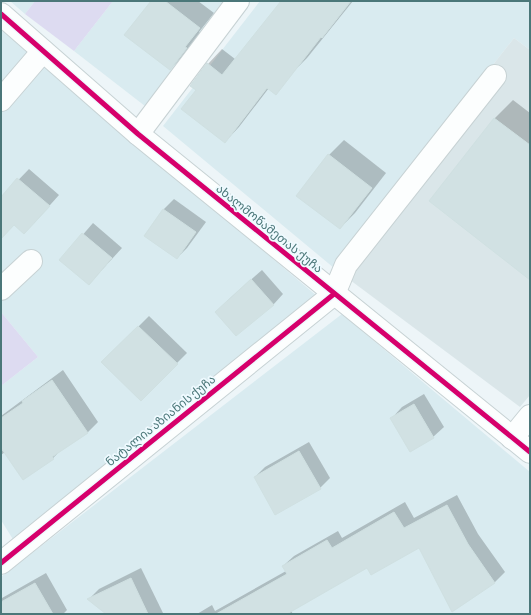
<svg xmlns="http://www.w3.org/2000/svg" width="531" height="615" font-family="'Sofia Sans Condensed','Noto Sans Georgian',sans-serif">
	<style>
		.residential { fill: #d9ebf0 }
		.industrial { fill: #dae6e9 }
		.green { fill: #dddbf1 }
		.shadow { fill: #0003 }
		.building { fill: #d1e1e3; stroke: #cfe0e1 }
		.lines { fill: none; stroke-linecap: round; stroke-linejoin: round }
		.minor-casing { stroke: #c7d2d4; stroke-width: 24 }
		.minor { stroke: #fcfefe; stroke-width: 22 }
		.cycleway-casing { stroke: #effaff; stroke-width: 8 }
		.cycleway { stroke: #d6006c; stroke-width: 5 }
		.labels { text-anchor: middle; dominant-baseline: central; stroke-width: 3.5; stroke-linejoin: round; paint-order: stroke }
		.street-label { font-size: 12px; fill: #4b7779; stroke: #effaff }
	</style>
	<rect width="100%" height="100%" fill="#edf5f8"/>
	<g class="residential">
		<path d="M10,1H35L25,14Z"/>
		<path d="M113,1H229L145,106L74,51Z"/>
		<path d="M260,1H530V50L514,38L334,268L163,126Z"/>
		<path d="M1,28L318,297L14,541L1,520V386L38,357L1,312Z"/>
		<path d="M342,314L530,472V614H1V577Z"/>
	</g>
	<path class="industrial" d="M514,38L530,50V395L520,407L334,268Z"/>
	<g class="green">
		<path d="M35,1H113L74,51L25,14Z"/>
		<path d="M1,312L38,357L1,386Z"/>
	</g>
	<g class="shadow">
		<path d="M152,1H198L214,13L199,32L201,33L185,54L170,69Z"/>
		<path d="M282,1H353L307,58L292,73Z"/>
		<path d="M222,49L235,59L285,67L239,127L225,142L197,90L208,64Z"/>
		<path d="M513,100L530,113V279L430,201L495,118Z"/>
		<path d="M344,140L386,173L355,213L340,228L329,155Z"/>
		<path d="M29,169L59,195L34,223L14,224L1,238V198Z"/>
		<path d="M174,199L206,222L187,248L177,258L145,235L164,209Z"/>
		<path d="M93,223L122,248L89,284L61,260Z"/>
		<path d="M262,270L283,294L273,305L227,301Z"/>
		<path d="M149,316L187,353L141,399L103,362Z"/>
		<path d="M63,370L98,422L88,432L62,449L53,458L23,479L5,452L1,455V416Z"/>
		<path d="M424,394L444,427L433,437L392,418L402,407Z"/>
		<path d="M309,442L330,478L320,488L255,477L265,467Z"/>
		<path d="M457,495L478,534L505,572L495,582L452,611L420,547L367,567L291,611L293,614H197L212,605L215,611L286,571L283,566L294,556L338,531L342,538L405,502L414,518Z"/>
		<path d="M141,568L163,613L162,614H108L89,599L99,589Z"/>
		<path d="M46,573L67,610L64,613L65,614H1L2,598Z"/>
	</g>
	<g class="building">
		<path d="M151,1H165L200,28L185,47L187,48L170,70L124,35Z"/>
		<path d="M281,1H351L322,38L321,37L276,95L267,88L225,143L181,109L196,90L190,86L207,63L222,75Z"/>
		<path d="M494,118L530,145V280L429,201Z"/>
		<path d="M328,154L372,188L340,229L296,196Z"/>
		<path d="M17,178L50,206L24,234L14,225L1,239V197Z"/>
		<path d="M163,209L196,232L177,259L144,236Z"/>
		<path d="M82,233L112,258L89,285L59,260Z"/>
		<path d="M251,279L274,305L236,336L215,312Z"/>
		<path d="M138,326L178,364L141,401L101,362Z"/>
		<path d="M52,380L88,433L52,457L54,459L23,480L1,448V418L23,403L22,401Z"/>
		<path d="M414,404L434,438L410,452L390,418Z"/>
		<path d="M299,451L321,489L275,515L254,477Z"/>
		<path d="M447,505L468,544L495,583L452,612L419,548L371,575L367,568L287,614H216L287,574L282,566L327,540L332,548L394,512L404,528Z"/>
		<path d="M131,578L148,614H106L87,599Z"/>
		<path d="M35,583L53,614H1V602Z"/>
	</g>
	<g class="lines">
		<g class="minor-casing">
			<g id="minor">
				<path d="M1,14L138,134L530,452"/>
				<path d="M1,100L43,51"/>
				<path d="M138,134L238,1"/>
				<path d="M1,289L31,261"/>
				<path d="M512,438L530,416"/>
				<path d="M1,563L334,294L346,265L495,76"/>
			</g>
		</g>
		<use href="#minor" class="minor"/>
		<g class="cycleway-casing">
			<g id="cycleway">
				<path d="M1,14L138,134L530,452"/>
				<path d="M1,563L334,294"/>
			</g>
		</g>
		<use href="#cycleway" class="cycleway"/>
	</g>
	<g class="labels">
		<g class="street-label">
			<text transform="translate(269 229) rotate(39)">ახალმოწამეთას ქუჩა</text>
			<text transform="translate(161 421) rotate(-39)">ნატალია აზიანის ქუჩა</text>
		</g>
	</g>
	<rect width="531" height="615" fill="none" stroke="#4b7779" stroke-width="4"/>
</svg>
